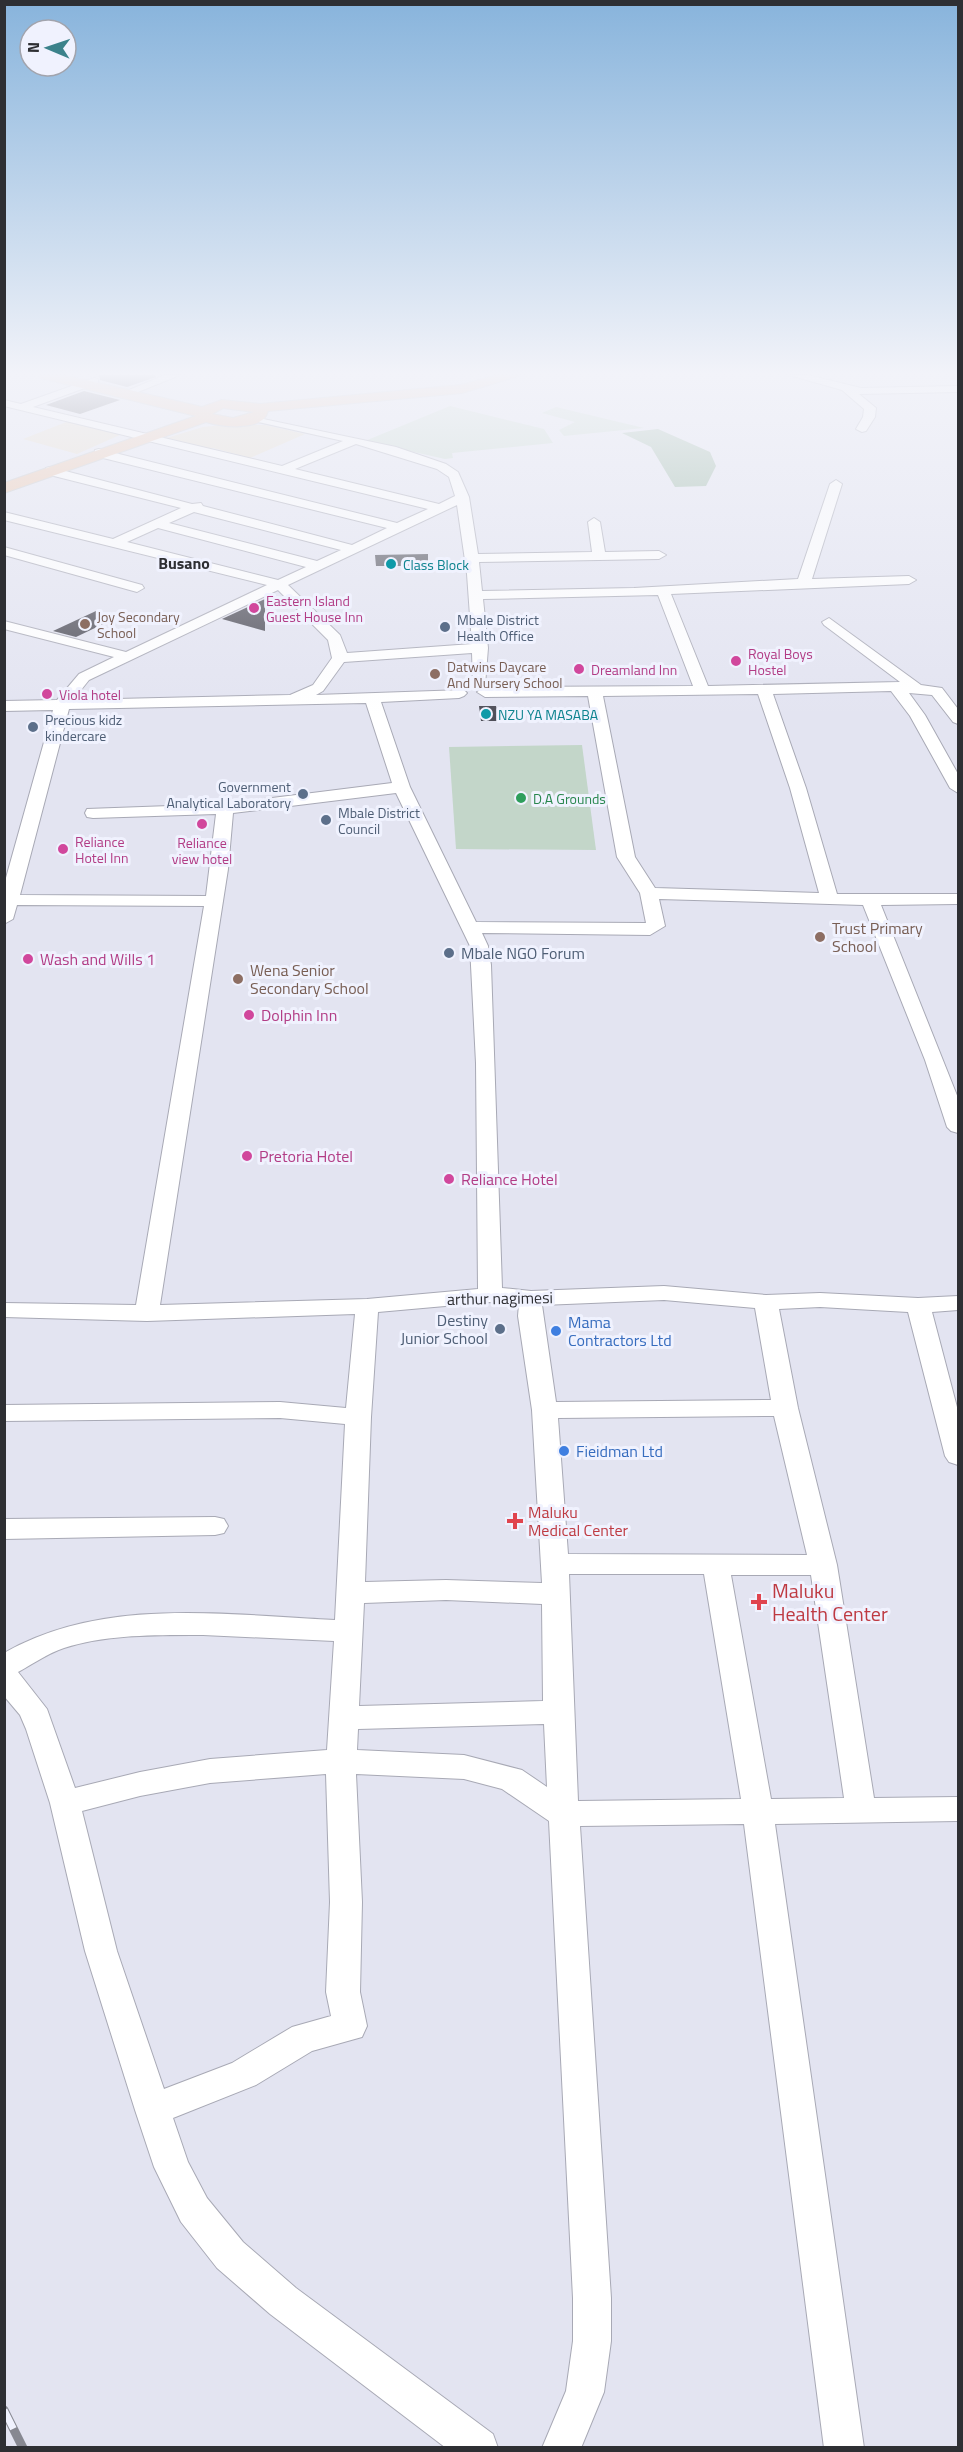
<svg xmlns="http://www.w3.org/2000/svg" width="963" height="2452" font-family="'Titillium Web',sans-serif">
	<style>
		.industrial { fill: #e5dac6 }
		.medical { fill: #e6dac6 }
		.green { fill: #c3d6c9 }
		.forest { fill: #97b5a1 }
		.building { fill: #4e4e58 }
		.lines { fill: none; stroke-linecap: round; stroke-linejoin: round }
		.minor-casing { stroke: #a8a9b5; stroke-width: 2 }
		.major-casing { stroke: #c4c5c6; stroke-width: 2 }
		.minor { fill: #fff; fill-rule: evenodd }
		.major { fill: #ebc2a6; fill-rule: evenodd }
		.rail-casing { stroke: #878891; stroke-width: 9 }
		.rail { stroke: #f0f2fe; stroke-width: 7; stroke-dasharray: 21; stroke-linecap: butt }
		.culture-dot { fill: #0f9aa8; stroke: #f0f2fe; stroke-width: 2 }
		.hotel-dot { fill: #d1479c; stroke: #f0f2fe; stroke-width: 2 }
		.education-dot { fill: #8d6e63; stroke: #f0f2fe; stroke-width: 2 }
		.service-dot { fill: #5c6f8a; stroke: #f0f2fe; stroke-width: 2 }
		.leisure-dot { fill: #2e9e5b; stroke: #f0f2fe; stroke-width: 2 }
		.shop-dot { fill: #3f7fe0; stroke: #f0f2fe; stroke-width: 2 }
		.health-dot { fill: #e0444e; stroke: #f0f2fe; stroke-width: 2 }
		.labels { text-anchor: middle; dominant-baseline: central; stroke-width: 6; stroke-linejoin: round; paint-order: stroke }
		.far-culture-label { font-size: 14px; fill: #0d838f; stroke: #f0f2fe; text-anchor: start }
		.far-hotel-label { font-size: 14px; fill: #b23c85; stroke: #f0f2fe; text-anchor: start }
		.far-education-label { font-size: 14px; fill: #785e54; stroke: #f0f2fe; text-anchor: start }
		.far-service-label { font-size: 14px; fill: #4e5e75; stroke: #f0f2fe; text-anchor: start }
		.far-leisure-label { font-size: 14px; fill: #27864d; stroke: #f0f2fe; text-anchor: start }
		.far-quarter-label { font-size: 16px; font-weight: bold; fill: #2e2f33; stroke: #f0f2fe }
		.education-label { font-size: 16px; fill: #785e54; stroke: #f0f2fe; text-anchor: start }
		.service-label { font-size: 16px; fill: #4e5e75; stroke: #f0f2fe; text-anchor: start }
		.hotel-label { font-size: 16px; fill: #b23c85; stroke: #f0f2fe; text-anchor: start }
		.street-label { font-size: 16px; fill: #2e2f33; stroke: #f0f2fe }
		.shop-label { font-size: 16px; fill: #366cbe; stroke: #f0f2fe; text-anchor: start }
		.health-label { font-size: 16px; fill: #be3a42; stroke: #f0f2fe; text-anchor: start }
		.near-health-label { font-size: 20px; fill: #be3a42; stroke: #f0f2fe; text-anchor: start }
	</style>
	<rect width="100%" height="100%" fill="#e3e4f1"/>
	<path class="industrial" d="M233,424L265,425L305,434L250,458L213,448L201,451L160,440L203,427Z"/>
	<path class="medical" d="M69,421L122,434L77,454L23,439Z"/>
	<g class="green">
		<path d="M450,406L544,429L553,443L452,453L453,458L445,459L365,441Z"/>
		<path d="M556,407L644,428L564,436L559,430L575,422L542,413Z"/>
		<path d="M582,745L596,850L456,849L449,747Z"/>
	</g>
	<path class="forest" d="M658,429L710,452L716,466L706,486L675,487L651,447L622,433Z"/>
	<g class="building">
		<path d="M99,375H155L156,377L127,387L100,380Z"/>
		<path d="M84,391L120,400L80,414L46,405Z"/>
		<path d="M428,554V566H376L375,555Z"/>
		<path d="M265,599V631L222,619L224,618Z"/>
		<path d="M96,611L118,617L76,637L53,631Z"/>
		<path d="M479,706H496L499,721H481Z"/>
	</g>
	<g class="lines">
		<g class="minor-casing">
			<g id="minor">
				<path d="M165,375H180L138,392L129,390Z"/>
				<path d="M789,375H808L861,388L958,386V392L859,394L876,408L875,417L866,431L862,432L856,429L863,417L864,409L842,390Z"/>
				<path d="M94,378L98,379V383L33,407L282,466L343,441L249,420V416L396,447L446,464L458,472L469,497L478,554L592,552L588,522L594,518L600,522L605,552L659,551L666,555L659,559L479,562L482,591L634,588L798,579L830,484L836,480L842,484L812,579L909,576L916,580L909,584L671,594L708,686L900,682L824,625L822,622L829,618L921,685L942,688L958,709V724L953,722L932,695L909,693L925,715L958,774V793L950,788L910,716L891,691L773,694L806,788L837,894H958V904L881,905L958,1098V1133L951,1131L947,1127L925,1060L863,905L659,899L665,926L650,935L482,933L488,946L491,965L502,1288L531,1291L664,1286L766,1295L820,1293L918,1298L958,1296V1310L932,1312L958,1411V1465L949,1462L945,1456L908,1312L820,1307L779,1309L798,1408L837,1565L874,1798L958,1797V1821L775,1824L864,2448H824L744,1824L580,1826L611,2298V2341L604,2392L581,2448H542L566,2391L573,2341V2298L549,1821L502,1789L464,1779L356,1774L362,1902L360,1992L367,2026L362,2037L312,2051L256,2085L173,2118L188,2162L207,2198L243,2242L296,2288L493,2434L498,2448H446L270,2314L217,2268L181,2222L154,2167L135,2110L85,1951L50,1803L26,1729L20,1715L4,1696V1653C104,1596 225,1615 335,1620L345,1424L280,1418L4,1421V1405L280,1402L346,1408L355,1314L147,1321L4,1317V1303L136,1305L204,906L17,905L13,919L4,924V885L53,710L4,711V701L57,700L79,674L114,657L4,629V621L126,652L267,585L4,520V512L113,539L181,508L46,474V468L50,467L192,504L201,503L203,506L352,545L387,528L95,456V450L99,449L397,523L428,509L4,406V400L21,404ZM356,444L437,469L449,477L455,496L439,504L295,469ZM457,505L467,574L472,644L347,653L340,635L288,585ZM194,512L341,550L317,561L169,523ZM158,528L306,567L278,580L127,542ZM278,590L328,640L332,658L313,685L290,695L73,700L89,680ZM658,595L693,686L485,687L477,692L485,697L588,696L617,857L640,893L646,923L476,922L410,787L381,702L459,698L464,696L467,693L464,690L316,695L323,691L344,662L472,653L473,682L480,686L485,685L488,648L483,599ZM758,694L790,788L819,893L655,888L635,857L603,696ZM366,703L392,783L225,804L87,809L85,813L87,817L93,818L216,814L206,896L20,895L69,709ZM396,793L470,946L476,1063L478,1289L367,1299L160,1305L228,869L233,813ZM664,1300L755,1308L771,1400L556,1402L542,1305ZM490,1302L519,1304L518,1316L532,1410L542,1583L446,1580L365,1582L371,1417L378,1312ZM774,1416L807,1555L568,1554L558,1418ZM569,1574H704L741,1799L578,1801ZM731,1575H811L844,1798L771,1799ZM446,1600L542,1604L543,1701L359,1706L364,1603ZM203,1635L334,1641L327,1750L210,1759L140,1772L75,1788L47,1709L18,1672C33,1664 48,1653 64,1648C108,1634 157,1635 203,1635ZM544,1724L547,1787L522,1770L464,1755L357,1750L358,1729ZM326,1774L330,1902L326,1992L331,2016L292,2027L232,2063L164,2089L117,1951L82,1811L140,1796L210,1783Z"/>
				<path d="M4,547L142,585L144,588L137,592L4,555Z"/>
				<path d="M215,1517L224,1519L228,1526L224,1533L215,1535L4,1539V1519Z"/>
			</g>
		</g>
		<g class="major-casing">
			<path id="major" d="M39,375H64L202,407L222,400L260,404L461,385L498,375H521L462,393L268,411C263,432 222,427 206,422L4,493V483L196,416L41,378ZM223,408L254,412L233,418L212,414Z"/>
		</g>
		<use href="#minor" class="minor"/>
		<use href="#major" class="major"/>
		<g class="rail-casing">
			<path id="rail" d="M4,2410L23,2448"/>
		</g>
		<use href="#rail" class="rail"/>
	</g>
	<linearGradient id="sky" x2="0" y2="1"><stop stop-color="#88b4dc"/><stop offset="0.52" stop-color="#f2f3f9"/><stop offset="1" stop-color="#f2f3f9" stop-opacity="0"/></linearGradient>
	<rect width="963" height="718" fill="url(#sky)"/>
	<g class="culture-dot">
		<circle cx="391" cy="564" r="6"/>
		<circle cx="486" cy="714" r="6"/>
	</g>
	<g class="hotel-dot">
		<circle cx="254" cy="608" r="6"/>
		<circle cx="736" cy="661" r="6"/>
		<circle cx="579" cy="669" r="6"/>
		<circle cx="47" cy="694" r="6"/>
		<circle cx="202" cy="824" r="6"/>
		<circle cx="63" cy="849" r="6"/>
		<circle cx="28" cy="959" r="6"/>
		<circle cx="249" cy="1015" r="6"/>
		<circle cx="247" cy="1156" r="6"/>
		<circle cx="449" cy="1179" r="6"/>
	</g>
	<g class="education-dot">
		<circle cx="85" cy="624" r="6"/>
		<circle cx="435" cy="674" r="6"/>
		<circle cx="820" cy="937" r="6"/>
		<circle cx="238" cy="979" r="6"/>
	</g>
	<g class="service-dot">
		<circle cx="445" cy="627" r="6"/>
		<circle cx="33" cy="727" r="6"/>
		<circle cx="303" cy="794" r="6"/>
		<circle cx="326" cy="820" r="6"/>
		<circle cx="449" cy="953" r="6"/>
		<circle cx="500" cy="1329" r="6"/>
	</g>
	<circle class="leisure-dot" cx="521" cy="798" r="6"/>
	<g class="shop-dot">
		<circle cx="556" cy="1331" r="6"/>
		<circle cx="564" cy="1451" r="6"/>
	</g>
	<g class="health-dot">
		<path d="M512 1512h6v6h6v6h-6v6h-6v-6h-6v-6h6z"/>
		<path d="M756 1593h6v6h6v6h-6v6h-6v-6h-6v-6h6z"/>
	</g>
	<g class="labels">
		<g class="far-culture-label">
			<text x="403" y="564">Class Block</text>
			<text x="498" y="714">NZU YA MASABA</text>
		</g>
		<g class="far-hotel-label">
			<text x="266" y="600">Eastern Island<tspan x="266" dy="16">Guest House Inn</tspan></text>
			<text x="748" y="653">Royal Boys<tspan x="748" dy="16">Hostel</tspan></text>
			<text x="591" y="669">Dreamland Inn</text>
			<text x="59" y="694">Viola hotel</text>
			<text x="75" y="841">Reliance<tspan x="75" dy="16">Hotel Inn</tspan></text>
			<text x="202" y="842" text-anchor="middle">Reliance<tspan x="202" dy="16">view hotel</tspan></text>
		</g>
		<g class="far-education-label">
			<text x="97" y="616">Joy Secondary<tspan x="97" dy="16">School</tspan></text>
			<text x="447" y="666">Datwins Daycare<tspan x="447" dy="16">And Nursery School</tspan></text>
		</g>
		<g class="far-service-label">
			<text x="457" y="619">Mbale District<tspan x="457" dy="16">Health Office</tspan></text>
			<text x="45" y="719">Precious kidz<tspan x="45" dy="16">kindercare</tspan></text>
			<text x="291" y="786" text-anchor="end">Government<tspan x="291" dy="16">Analytical Laboratory</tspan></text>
			<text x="338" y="812">Mbale District<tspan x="338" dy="16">Council</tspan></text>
		</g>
		<g class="far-leisure-label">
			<text x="533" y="798">D.A Grounds</text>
		</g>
		<g class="far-quarter-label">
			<text x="184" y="563">Busano</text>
		</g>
		<g class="education-label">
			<text x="832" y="928">Trust Primary<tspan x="832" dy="18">School</tspan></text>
			<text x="250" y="970">Wena Senior<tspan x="250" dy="18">Secondary School</tspan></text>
		</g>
		<g class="service-label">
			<text x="461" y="953">Mbale NGO Forum</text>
			<text x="488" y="1320" text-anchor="end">Destiny<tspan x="488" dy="18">Junior School</tspan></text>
		</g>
		<g class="hotel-label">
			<text x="40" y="959">Wash and Wills 1</text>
			<text x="261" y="1015">Dolphin Inn</text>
			<text x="259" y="1156">Pretoria Hotel</text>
			<text x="461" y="1179">Reliance Hotel</text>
		</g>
		<g class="street-label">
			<text transform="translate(500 1298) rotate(-1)">arthur nagimesi</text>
		</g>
		<g class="shop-label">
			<text x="568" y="1322">Mama<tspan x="568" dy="18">Contractors Ltd</tspan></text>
			<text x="576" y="1451">Fieidman Ltd</text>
		</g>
		<g class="health-label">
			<text x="528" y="1512">Maluku<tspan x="528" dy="18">Medical Center</tspan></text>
		</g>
		<g class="near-health-label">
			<text x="772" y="1590">Maluku<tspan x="772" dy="23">Health Center</tspan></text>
		</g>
	</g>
	<rect width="963" height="2452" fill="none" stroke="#2e2f33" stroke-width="12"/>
	<g transform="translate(48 48) rotate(272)"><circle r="28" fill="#f0f2fe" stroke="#a2a4ad" stroke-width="1.5"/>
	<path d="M0-4.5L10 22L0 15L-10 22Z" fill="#3b828b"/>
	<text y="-9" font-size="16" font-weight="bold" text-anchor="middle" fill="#2e2f33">N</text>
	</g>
</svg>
